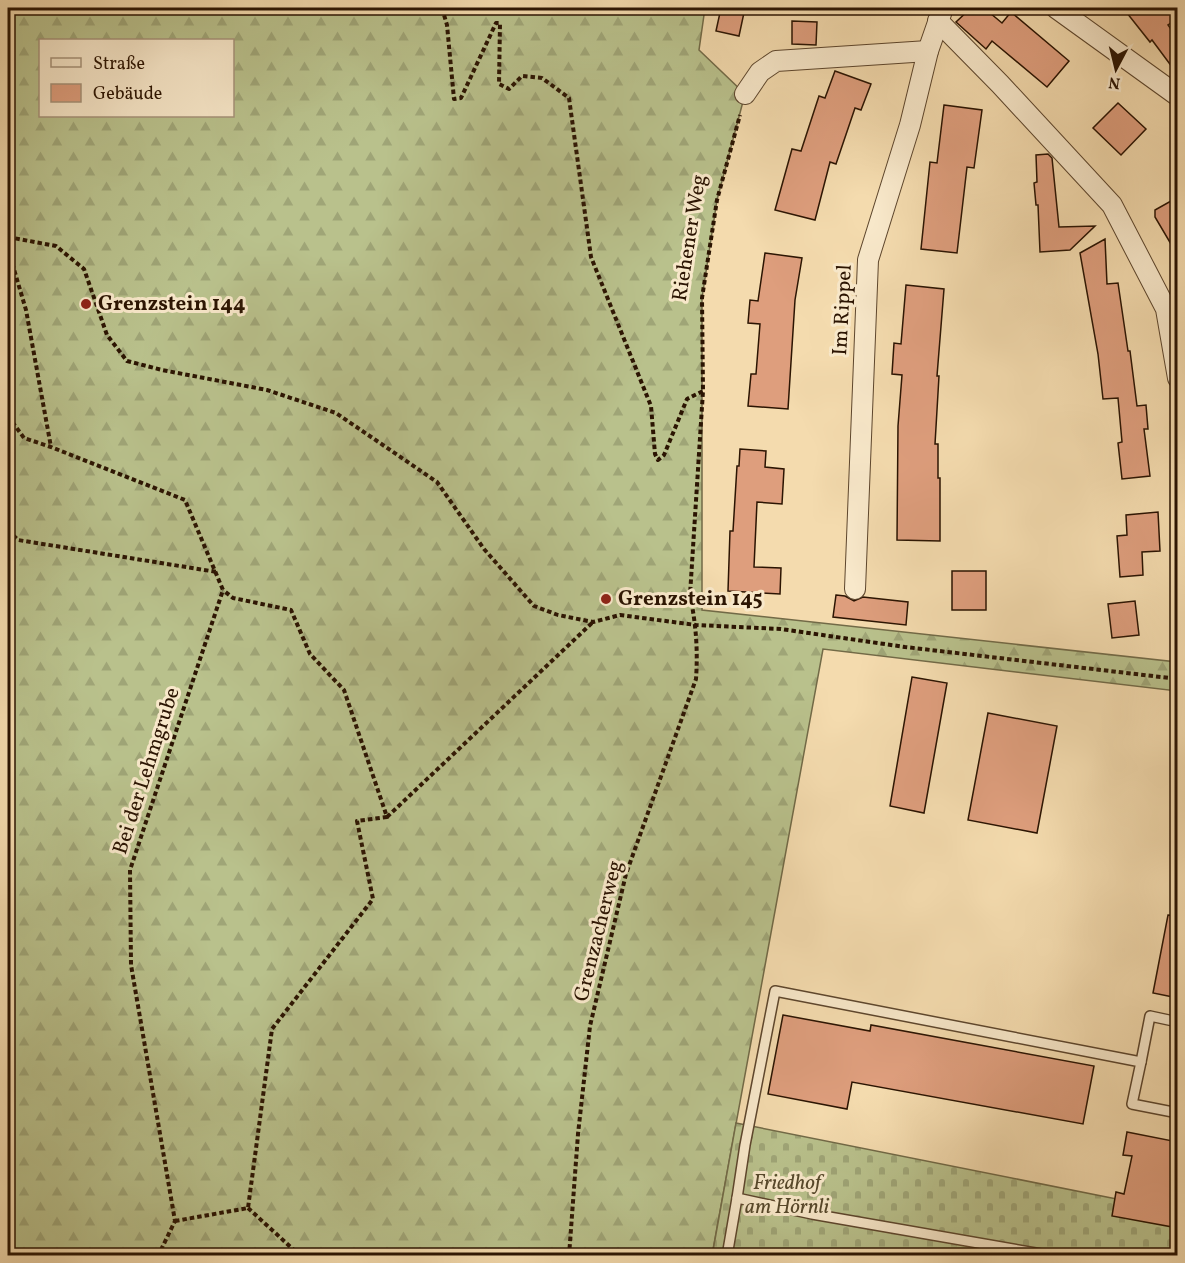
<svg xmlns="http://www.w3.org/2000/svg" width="1185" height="1263" font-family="Vollkorn,serif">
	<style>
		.forest { fill: url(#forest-firs); stroke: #726a47; stroke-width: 1.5; fill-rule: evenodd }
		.cemetery { fill: url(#cemetery-stones); stroke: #726a47; stroke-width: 1.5 }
		.building { fill: #de9e7d; stroke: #2b1402; stroke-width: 1.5 }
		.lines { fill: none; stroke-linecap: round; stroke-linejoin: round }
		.lane-casing { stroke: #5d462d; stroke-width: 12 }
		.street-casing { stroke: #5d462d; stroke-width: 22 }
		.path { stroke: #2b1402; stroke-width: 4; stroke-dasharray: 4.5 3; stroke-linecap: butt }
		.lane { stroke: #f8e8ca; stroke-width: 9 }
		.street { stroke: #f8e8ca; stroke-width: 20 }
		.poi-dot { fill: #8f2418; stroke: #f8e8ca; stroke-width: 2 }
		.labels { text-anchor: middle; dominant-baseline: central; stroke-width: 6; stroke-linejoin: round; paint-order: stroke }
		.street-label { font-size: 21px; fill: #2b1402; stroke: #f8e8ca }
		.poi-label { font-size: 21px; font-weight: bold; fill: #2b1402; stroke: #f8e8ca; text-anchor: start }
		.park-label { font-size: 21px; font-style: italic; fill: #56482b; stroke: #f8e8ca }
	</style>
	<defs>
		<pattern id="forest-firs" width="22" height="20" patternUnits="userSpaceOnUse" patternTransform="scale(1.5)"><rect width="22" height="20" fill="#b9c18c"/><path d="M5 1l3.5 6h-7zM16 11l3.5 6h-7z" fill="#9fa577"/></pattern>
		<pattern id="cemetery-stones" width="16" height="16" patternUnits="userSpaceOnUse" patternTransform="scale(1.5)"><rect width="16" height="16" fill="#b9c18c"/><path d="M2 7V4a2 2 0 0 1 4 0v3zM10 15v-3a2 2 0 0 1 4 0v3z" fill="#9fa577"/></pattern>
	</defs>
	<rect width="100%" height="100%" fill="#f4dbae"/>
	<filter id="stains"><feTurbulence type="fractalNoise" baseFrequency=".00333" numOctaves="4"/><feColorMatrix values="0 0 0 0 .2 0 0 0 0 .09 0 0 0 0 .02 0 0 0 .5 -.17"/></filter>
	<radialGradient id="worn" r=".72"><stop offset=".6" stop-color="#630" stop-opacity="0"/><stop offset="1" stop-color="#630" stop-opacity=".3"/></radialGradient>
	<path class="forest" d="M8,8H705L699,50L745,94L717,200L702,298V610L1177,662V691L823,649L712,1255H8ZM40,40H232V116H40Z"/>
	<path class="cemetery" d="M736,1123L1177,1211V1255L712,1256Z"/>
	<g class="building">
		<path d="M721,8H745L739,36L716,31Z"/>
		<path d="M971,8H984L1002,23L1011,12L1069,61L1047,87L992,41L986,49L956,22Z"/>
		<path d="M1123,8H1178V18L1168,25L1178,39V75L1152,40L1150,42Z"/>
		<path d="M792,21L817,22L816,45L792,44Z"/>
		<path d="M835,71L871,84L861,110L855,108L836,164L830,162L815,220L775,210L792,149L801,151L819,96L825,98Z"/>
		<path d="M1118,103L1146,129L1121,155L1093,128Z"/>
		<path d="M944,105L982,110L974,168L967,167L957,253L921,249L930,162L937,163Z"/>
		<path d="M1048,154L1052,158L1059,227L1095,226L1070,250L1040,252L1038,205H1036L1034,183L1037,182L1036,155Z"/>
		<path d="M1178,197V256L1155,217V210Z"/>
		<path d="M1105,239L1107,284L1118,283L1128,351H1130L1137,406L1146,405L1148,429H1144L1150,476L1122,479L1118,443L1122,442L1118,398L1103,399L1098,354L1080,253Z"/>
		<path d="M765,253L802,258L795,300L788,409L748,406L751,374H756L760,324L748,323L750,300L758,301Z"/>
		<path d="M906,285L944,289L937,376H939L935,444H938V478H940V541L897,540L898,426L902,375L892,374L894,343L901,344Z"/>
		<path d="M740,449L766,451L765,467L784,469L782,504L757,502L754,567L781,568L780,594L728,591L730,531H733L737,466H739Z"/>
		<path d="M1158,512L1160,551L1142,552L1143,575L1120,577L1117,536L1127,535L1126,515Z"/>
		<rect x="952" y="571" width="34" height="39"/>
		<path d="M836,595L845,596L854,601L863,597L908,602L906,625L833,617Z"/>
		<path d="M1135,601L1139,635L1112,638L1108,604Z"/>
		<path d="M912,677L947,683L924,813L890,806Z"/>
		<path d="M988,713L1057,726L1037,833L968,820Z"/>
		<path d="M1168,915L1178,916V998L1153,993Z"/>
		<path d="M783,1015L870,1031L871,1025L1094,1066L1083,1124L852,1082L847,1109L768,1094Z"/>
		<path d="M1127,1132L1178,1142V1228L1112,1216L1116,1192L1124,1194L1132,1156L1123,1155Z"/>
	</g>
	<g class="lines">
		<g class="lane-casing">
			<g id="lane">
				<path d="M1141,1062L1150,1016L1178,1022"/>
				<path d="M737,1198L745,1145L775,991L1141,1062L1132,1104L1178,1113"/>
				<path d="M727,1256L737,1198L812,1214L1053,1256"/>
			</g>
		</g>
		<g class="street-casing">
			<g id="street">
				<path d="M1056,8L1178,96"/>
				<path d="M938,21L1000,84L1112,205L1166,309L1178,378"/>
				<path d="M745,94L760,72L776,61L928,51"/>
				<path d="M855,589L868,260L910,125L928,51L943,8"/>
			</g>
		</g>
		<g class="path">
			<path d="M442,8L447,25L454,99L461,98L496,23H500L499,84L509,89L522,76L542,78L569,98L591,257L651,406L655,454L658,460L664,455L687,399L703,391"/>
			<path d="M8,237L56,246L84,269L107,335L127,361L162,370L267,390L336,413L437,482L484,549L534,606L558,615L593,622L620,615L696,625L781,629L905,647L1178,679"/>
			<path d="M8,249L26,310L51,447"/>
			<path d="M8,416L24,438L51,447L185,500L223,590L130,870L131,965L175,1221L158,1256"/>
			<path d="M8,530L18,540L217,572"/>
			<path d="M387,817L593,622"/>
			<path d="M248,1208L295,1251L327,1256"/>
			<path d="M175,1221L248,1208L272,1029L373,899L357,821L387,817L344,690L310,654L291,610L233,598L223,590"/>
			<path d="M569,1256L578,1134L590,1026L626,874L696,679C698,650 696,624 690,595L703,391L702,298L717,200L740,115"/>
		</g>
		<use href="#lane" class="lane"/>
		<use href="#street" class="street"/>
	</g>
	<g class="poi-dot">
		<circle cx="86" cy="304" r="6"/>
		<circle cx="606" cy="599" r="6"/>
	</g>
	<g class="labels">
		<g class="street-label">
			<text transform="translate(690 238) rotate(-81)">Riehener Weg</text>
			<text transform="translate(843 310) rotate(-87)">Im Rippel</text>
			<text transform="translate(147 771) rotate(-72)">Bei der Lehmgrube</text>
			<text transform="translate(599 931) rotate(-76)">Grenzacherweg</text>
		</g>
		<g class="poi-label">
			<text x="98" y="304">Grenzstein 144</text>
			<text x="618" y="599">Grenzstein 145</text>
		</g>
		<g class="park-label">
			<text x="787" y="1183">Friedhof<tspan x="787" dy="24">am Hörnli</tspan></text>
		</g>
	</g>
	<rect width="1185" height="1263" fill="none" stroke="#f4dbae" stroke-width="30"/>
	<rect x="9" y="9" width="1167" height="1245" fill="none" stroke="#2b1402" stroke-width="3"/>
	<rect x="15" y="15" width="1155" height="1233" fill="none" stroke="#2b1402" stroke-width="1.5"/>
	<rect x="39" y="39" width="195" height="78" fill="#f8e8ca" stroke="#a6937a" stroke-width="1.5"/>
	<rect x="51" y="58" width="30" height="9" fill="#f8e8ca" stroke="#a6937a" stroke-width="1.5"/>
	<text x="93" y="69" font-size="18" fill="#2b1402">Straße</text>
	<rect x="51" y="84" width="30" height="18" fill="#de9e7d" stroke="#a6937a" stroke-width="1.5"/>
	<text x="93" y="99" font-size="18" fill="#2b1402">Gebäude</text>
	<g transform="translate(1116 69) rotate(187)" stroke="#f8e8ca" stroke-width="4.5" paint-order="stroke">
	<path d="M0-4.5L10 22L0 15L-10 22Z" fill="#2b1402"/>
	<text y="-9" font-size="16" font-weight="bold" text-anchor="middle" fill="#2b1402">N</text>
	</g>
	<rect width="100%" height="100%" filter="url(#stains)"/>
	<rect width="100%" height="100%" fill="url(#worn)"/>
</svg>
